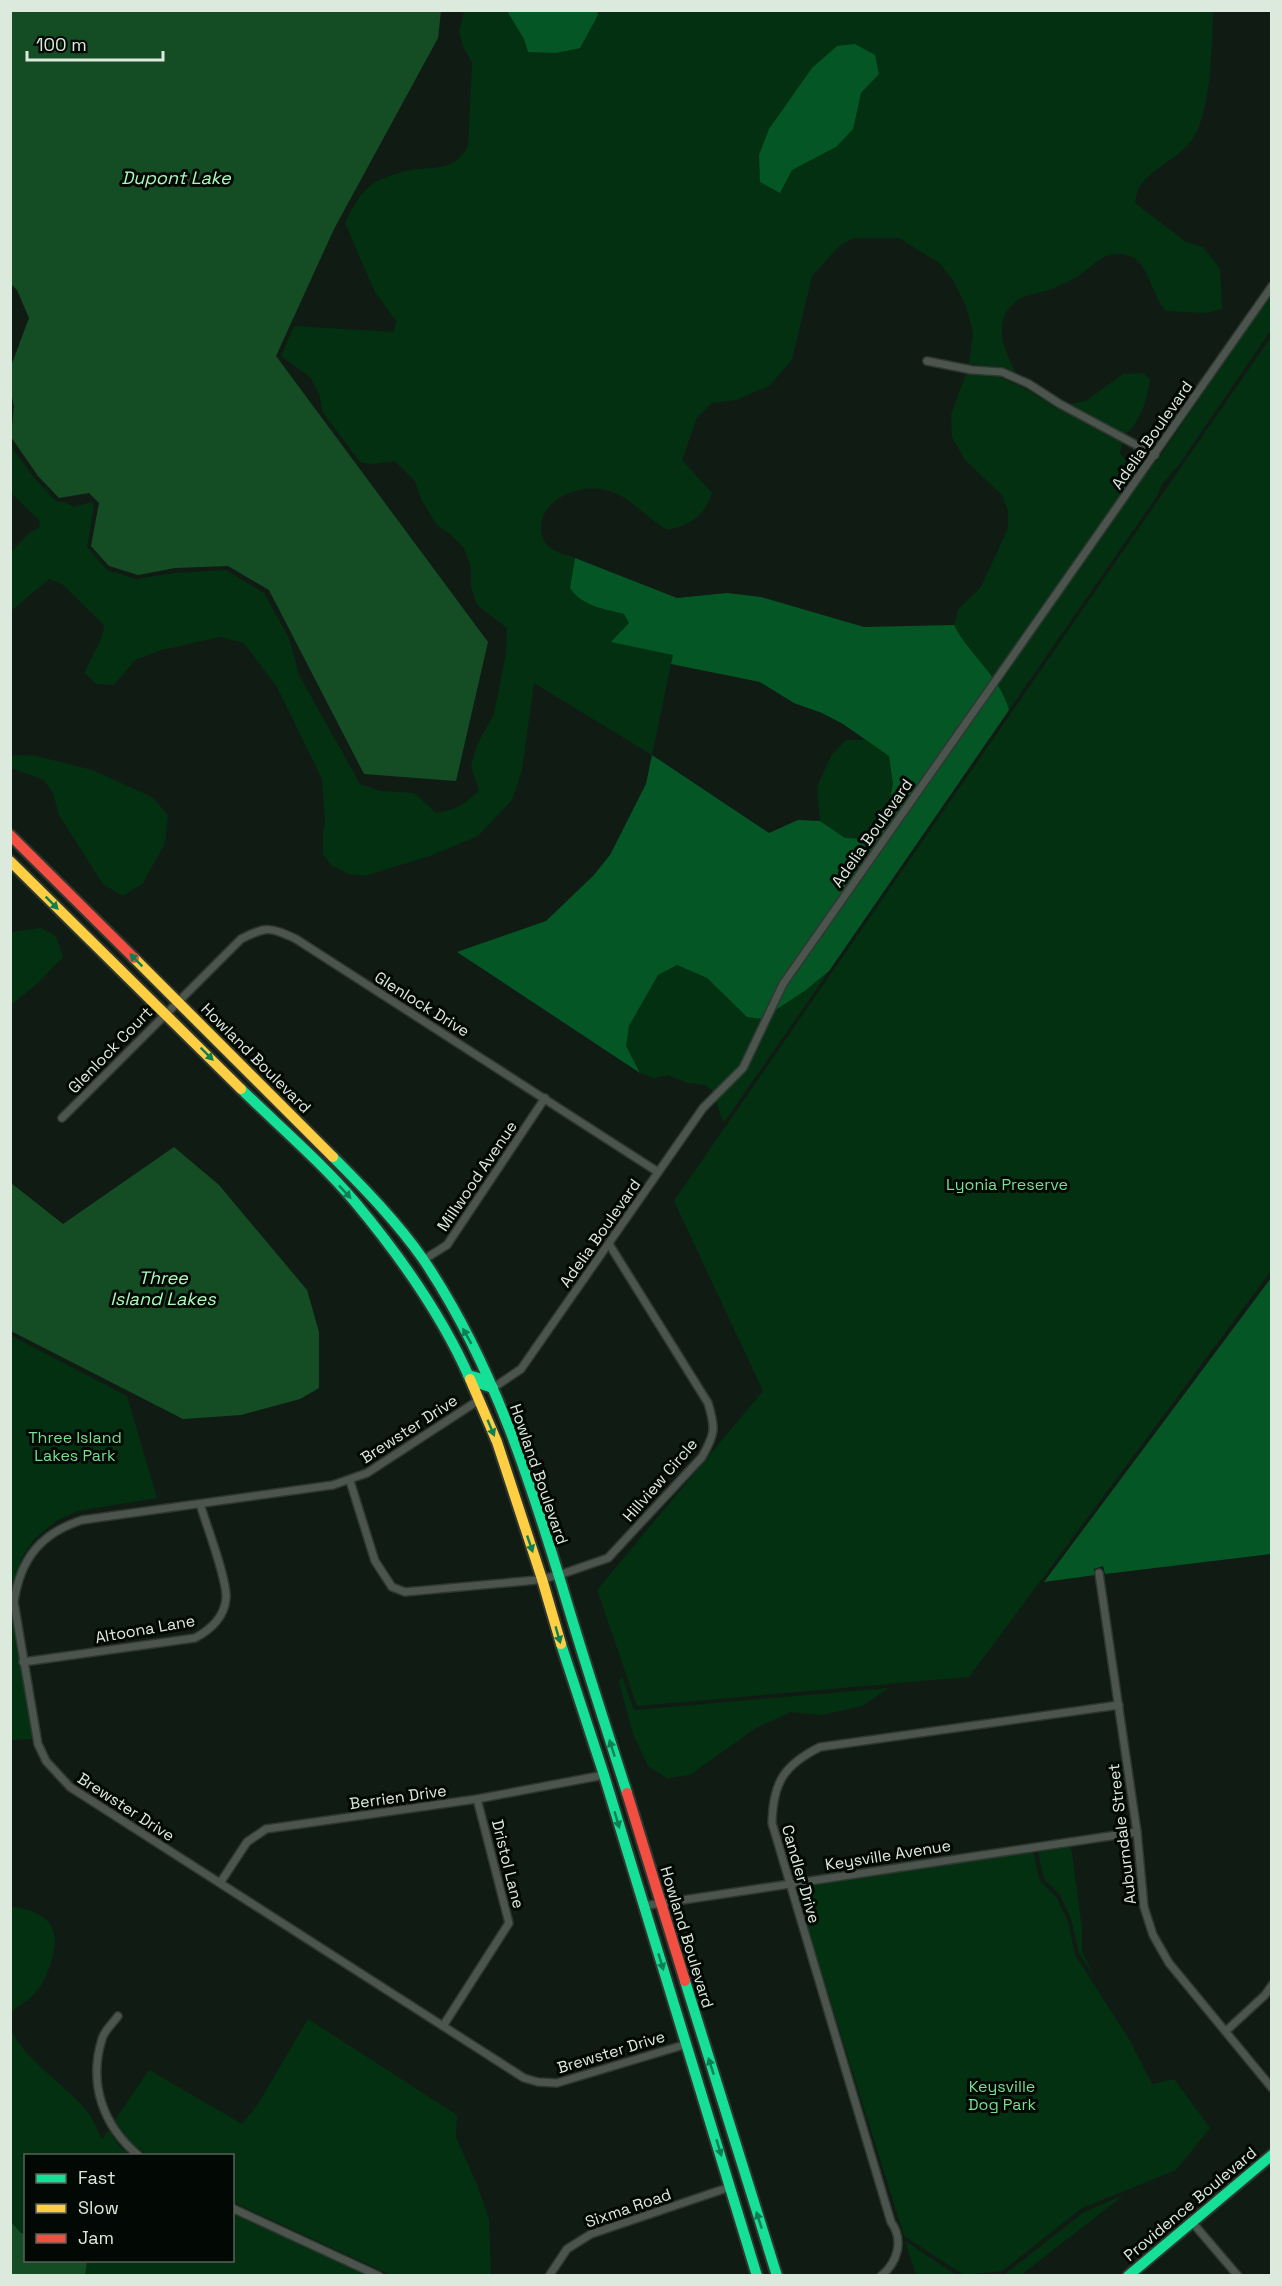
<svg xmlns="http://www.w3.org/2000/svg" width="1282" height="2286" font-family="'Space Grotesk',sans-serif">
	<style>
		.green { fill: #033011; fill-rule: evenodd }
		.forest { fill: #045724 }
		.water { fill: #144d24 }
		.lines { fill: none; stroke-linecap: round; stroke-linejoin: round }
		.street-casing { stroke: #2f3730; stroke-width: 10 }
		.fast-casing { stroke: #2f3730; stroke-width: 14 }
		.slow-casing { stroke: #2f3730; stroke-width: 14 }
		.jam-casing { stroke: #2f3730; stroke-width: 14 }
		.street { stroke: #4b544d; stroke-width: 7 }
		.fast { stroke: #16e098; stroke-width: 10 }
		.slow { stroke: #ffcf43; stroke-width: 10 }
		.jam { stroke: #f24e42; stroke-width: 10 }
		.oneway { fill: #0d7f55 }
		.labels { text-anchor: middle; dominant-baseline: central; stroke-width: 6; stroke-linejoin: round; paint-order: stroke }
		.street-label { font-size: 16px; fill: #dce9dd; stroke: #020803 }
		.park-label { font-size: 16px; fill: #78df8e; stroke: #020803 }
		.water-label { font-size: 18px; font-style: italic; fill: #aafbb9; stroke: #020803 }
	</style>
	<rect width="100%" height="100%" fill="#101c13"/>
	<g class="green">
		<path d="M1212,10L1213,14C1212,47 1211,113 1192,140C1179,158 1151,169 1140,186C1137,190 1136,198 1135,203L1186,242L1203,247L1220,269L1222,309L1206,313L1166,311C1153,298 1148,264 1132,257C1104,246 1096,266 1075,278C1066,283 1055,288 1045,291C1038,293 1030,294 1023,297C990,314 1002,348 1016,373L1003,367L969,364L973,333L966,306L953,280L939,263L899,238H854L839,246L812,276L792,360L769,386L736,400L712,403L697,418L682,460L712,493C704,517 691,524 668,530C647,519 632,498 610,491C584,482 542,497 541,527C541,534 543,542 549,547C555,553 568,555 575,558L570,588L603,609L624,614L629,623L622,630L673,655L652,755L534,683L522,770L512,800L478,836L430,856L364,876L349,874L331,865L323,855V833L325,823L322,779L277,687L244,643L220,637L161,650L135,660L114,685L96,684L85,673C90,656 103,644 104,625L62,584L49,579L11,611V552L32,531L39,528L40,521L11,493L10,445L35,479L56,501L64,502L74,507L91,502L94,505L87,547L107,570L136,579L175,573L226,570L264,593L289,638L299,675L360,784L380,791L414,793L436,813C454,811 467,803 479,790L471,766L477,745L494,714L506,653L507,628L477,605L471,587V567L464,548L451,535L437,525L422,501L415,481L395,461L372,464L360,462L322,411L320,396L311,378L281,356L294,326L394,332L396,321L375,292L345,223C352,210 359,193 372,184C379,179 403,171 411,170C436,166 454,172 468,146L472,63L463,46L459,32L464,11H507L524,39L528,52L597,15V11ZM875,55L879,74L861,93L857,108L836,147L792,170Z"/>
		<path d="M1271,294V330L1178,466L1162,484L1157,496L1009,710C1000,676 970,656 954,625L958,610L981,587L1008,528V511L1002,495L965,460L952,437L951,415L966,374L1000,377L1026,389L1058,409L1122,443L1120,453L1132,469L1131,482L1149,458L1156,462Z"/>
		<path d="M1271,337V1271L969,1677L637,1706L597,1590L763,1391L674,1201Z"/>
		<path d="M1143,373L1150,379C1147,399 1142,419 1126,434L1071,404L1086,401L1123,374Z"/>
		<path d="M846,740H867L889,756L893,784L886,817L865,839L845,838L820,821L817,787L831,756Z"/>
		<path d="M14,755L36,756L92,770L152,797L168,815L165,843L143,883L123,896L103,884L59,815L53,793L44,780L11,768V758Z"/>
		<path d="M41,928L56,936L63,957L40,981L11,1005V932Z"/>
		<path d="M677,965L707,978L747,1017L762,1019L806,990L829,971L725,1121L722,1119L712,1090L704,1085L687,1083L668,1075L655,1078L640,1073L625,1046L629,1026L658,975Z"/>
		<path d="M10,1335L127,1396L157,1498L77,1511L56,1521L34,1539L21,1559L12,1600L34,1739L11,1740Z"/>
		<path d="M622,1676L633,1708L636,1710L889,1688L862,1706L821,1715L791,1712L756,1728L690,1775L667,1778L648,1766L633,1734L619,1682Z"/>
		<path d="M1071,1847L1082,1928V1951L1094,1976L1079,1953L1071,1919L1060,1895L1044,1879L1038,1852Z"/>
		<path d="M1033,1852L1040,1881L1056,1897L1068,1921L1075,1955L1129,2039L1152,2084L1174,2079L1210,2128L1176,2170L1082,2208L1002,2271L964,2275L904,2236L798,1897L806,1886L820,1883Z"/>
		<path d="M15,1907C50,1913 62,1929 51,1963C47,1975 41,1988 32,1996C24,2004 17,2005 11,2014L10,1908Z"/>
		<path d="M308,2019L457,2115L456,2137L478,2187L489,2219L491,2275H391L233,2202L232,2156L147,2155L128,2140L115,2120L149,2070L242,2124L258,2104Z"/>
		<path d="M10,2027C22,2059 65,2084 86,2110C93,2118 97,2130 102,2139L109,2130L120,2147L131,2155L26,2156L25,2257L11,2249Z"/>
		<path d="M1124,2195L1021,2275H997H1004L1084,2212Z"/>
		<path d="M233,2214L366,2275L53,2276L32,2261L232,2260Z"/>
		<path d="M905,2241L956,2275H916Z"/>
	</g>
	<g class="forest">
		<path d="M507,11H597L598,15L580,48L556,53L528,52L524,39Z"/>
		<path d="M855,44L875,55L879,74L861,93L853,129L836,147L792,170L780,193L760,182L759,155L769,129L812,68L837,46Z"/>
		<path d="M575,558L677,598L727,593L761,597L864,627L954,625C970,656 1000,676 1009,710L829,971L806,990L762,1019L747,1017L707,978L677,965L658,975L629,1026L626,1046L640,1073L457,952L546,921L593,876L610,855L646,784L652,755L769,833L798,820L820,821L845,838L865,839L886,817L893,784L889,756L843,724L822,713L794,703L760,682L671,664L673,655L611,642L629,623L624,614C604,609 582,606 570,588Z"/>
		<path d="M1271,1278V1554L1105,1574L1103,1566L1094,1569L1095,1575L1044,1582Z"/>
	</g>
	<g class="water">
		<path d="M11,10L441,11L438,38L334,229L276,356L488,642L456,781L364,774L269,590L228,566L175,568L138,575L109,566L91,546L99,503L89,493L59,498L38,476L11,437L14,406L11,393V366L29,318L17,290L11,284Z"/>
		<path d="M174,1147L219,1185L307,1290L319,1332V1388L300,1399L241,1415L183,1419L11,1331V1183L63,1224Z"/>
		<path d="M11,2222L21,2233L25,2234L26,2260L87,2261L85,2275H11Z"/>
	</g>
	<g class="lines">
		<g class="street-casing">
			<g id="street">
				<path d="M927,361L972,370L1002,372L1029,384L1060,404L1155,455"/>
				<path d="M62,1118L241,939C267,926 270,927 296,939L658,1172"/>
				<path d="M423,1260L447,1245L545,1098"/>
				<path d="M493,1388L521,1369L703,1108L743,1068L783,984L1272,286"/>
				<path d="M479,1400L367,1473L333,1485L82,1520C41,1533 20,1559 14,1602L38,1744L46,1761L70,1787L524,2078L538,2082L557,2083L687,2044"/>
				<path d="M350,1481L375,1561L392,1587L405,1592L537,1580L559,1575L608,1558L702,1457C715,1434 716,1429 708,1403L609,1244"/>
				<path d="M1099,1573L1137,1832L1144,1907L1153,1935L1169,1963L1272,2088"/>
				<path d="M23,1662L195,1638C210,1630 224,1617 226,1599C228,1581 206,1524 200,1504"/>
				<path d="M220,1883L247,1842L266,1829L477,1799L604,1775"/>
				<path d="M643,1906L1137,1832"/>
				<path d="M118,2016C113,2023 104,2031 102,2039C88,2084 103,2126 139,2156"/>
				<path d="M443,2026L509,1923L477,1799"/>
				<path d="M1226,2031L1265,1995L1272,1985"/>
				<path d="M232,2208L379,2276"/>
				<path d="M1192,2222L1238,2276"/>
				<path d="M549,2276L567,2249L591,2234L730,2187"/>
				<path d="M881,2276C898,2262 904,2240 891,2222L772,1823C773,1782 784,1765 820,1747L1119,1705"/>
			</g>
		</g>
		<g class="fast-casing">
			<g id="fast">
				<path d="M241,1089C279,1126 321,1162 355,1202C400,1256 442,1315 470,1379"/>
				<path d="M333,1157C365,1189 397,1222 423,1259C494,1364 532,1486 568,1606C587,1669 607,1731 627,1793"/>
				<path d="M468,1375L479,1378L481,1384L493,1388"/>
				<path d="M561,1644L604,1775L757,2276"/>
				<path d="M685,1981L777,2276"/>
				<path d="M1128,2276L1272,2155"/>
			</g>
		</g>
		<g class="slow-casing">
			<g id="slow">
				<path d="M10,861L241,1089"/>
				<path d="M134,958L333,1157"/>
				<path d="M470,1379L497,1442L542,1579L561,1644"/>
			</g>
		</g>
		<g class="jam-casing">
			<g id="jam">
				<path d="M10,835L134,958"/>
				<path d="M627,1793L685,1981"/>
			</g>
		</g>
		<use href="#street" class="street"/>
		<use href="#fast" class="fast"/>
		<use href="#slow" class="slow"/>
		<use href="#jam" class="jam"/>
	</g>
	<defs><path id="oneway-solid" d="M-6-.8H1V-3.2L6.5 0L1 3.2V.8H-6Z" transform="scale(1.5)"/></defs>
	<g class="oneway">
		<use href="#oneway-solid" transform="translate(52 903) rotate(45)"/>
		<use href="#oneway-solid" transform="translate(136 960) rotate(-135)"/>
		<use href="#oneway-solid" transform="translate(207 1054) rotate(45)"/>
		<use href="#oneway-solid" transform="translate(345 1192) rotate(47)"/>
		<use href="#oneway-solid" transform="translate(467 1336) rotate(-119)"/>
		<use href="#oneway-solid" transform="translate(491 1428) rotate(67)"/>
		<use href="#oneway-solid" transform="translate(530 1544) rotate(71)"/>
		<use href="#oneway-solid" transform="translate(558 1635) rotate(74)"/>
		<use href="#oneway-solid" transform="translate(612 1748) rotate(-108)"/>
		<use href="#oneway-solid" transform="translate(617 1820) rotate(74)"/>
		<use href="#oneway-solid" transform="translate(661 1962) rotate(73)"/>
		<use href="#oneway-solid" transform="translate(711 2066) rotate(-108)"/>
		<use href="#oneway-solid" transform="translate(719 2148) rotate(73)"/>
		<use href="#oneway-solid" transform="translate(759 2220) rotate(-108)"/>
	</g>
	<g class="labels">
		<g class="street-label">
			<text transform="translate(1152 435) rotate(-55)">Adelia Boulevard</text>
			<text transform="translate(872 833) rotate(-55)">Adelia Boulevard</text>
			<text transform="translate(422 1004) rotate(32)">Glenlock Drive</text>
			<text transform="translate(110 1050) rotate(-46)">Glenlock Court</text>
			<text transform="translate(256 1058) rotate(45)">Howland Boulevard</text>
			<text transform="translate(477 1176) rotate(-56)">Millwood Avenue</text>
			<text transform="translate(600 1233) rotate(-55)">Adelia Boulevard</text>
			<text transform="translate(409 1429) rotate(-33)">Brewster Drive</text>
			<text transform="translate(539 1474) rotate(71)">Howland Boulevard</text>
			<text transform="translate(660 1480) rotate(-49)">Hillview Circle</text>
			<text transform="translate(145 1629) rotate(-10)">Altoona Lane</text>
			<text transform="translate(398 1797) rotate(-8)">Berrien Drive</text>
			<text transform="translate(126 1807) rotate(33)">Brewster Drive</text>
			<text transform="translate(1122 1834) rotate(-97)">Auburndale Street</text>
			<text transform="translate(888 1855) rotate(-9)">Keysville Avenue</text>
			<text transform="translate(508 1864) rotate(76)">Dristol Lane</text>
			<text transform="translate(801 1874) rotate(74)">Candler Drive</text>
			<text transform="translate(687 1937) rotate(73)">Howland Boulevard</text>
			<text transform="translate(611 2052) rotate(-17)">Brewster Drive</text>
			<text transform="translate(1190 2204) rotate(-40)">Providence Boulevard</text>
			<text transform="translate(628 2208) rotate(-19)">Sixma Road</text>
		</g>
		<g class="park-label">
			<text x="1007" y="1184">Lyonia Preserve</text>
			<text x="75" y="1437">Three Island<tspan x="75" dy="18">Lakes Park</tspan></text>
			<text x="1002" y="2086">Keysville<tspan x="1002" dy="18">Dog Park</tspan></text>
		</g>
		<g class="water-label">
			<text x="176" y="177">Dupont Lake</text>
			<text x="163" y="1277">Three<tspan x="163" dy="21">Island Lakes</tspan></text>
		</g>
	</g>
	<rect width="1282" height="2286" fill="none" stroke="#dce9dd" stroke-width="24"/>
	<rect x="24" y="2154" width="210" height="108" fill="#020803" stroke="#59625a" stroke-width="1.5"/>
	<rect x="36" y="2174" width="30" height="9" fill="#16e098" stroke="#59625a" stroke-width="1.5"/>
	<text x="78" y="2184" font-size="18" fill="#dce9dd">Fast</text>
	<rect x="36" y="2204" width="30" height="9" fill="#ffcf43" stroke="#59625a" stroke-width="1.5"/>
	<text x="78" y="2214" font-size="18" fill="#dce9dd">Slow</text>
	<rect x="36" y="2234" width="30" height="9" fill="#f24e42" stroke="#59625a" stroke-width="1.5"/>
	<text x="78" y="2244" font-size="18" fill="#dce9dd">Jam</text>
	<path d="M27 51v9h136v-9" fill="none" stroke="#dce9dd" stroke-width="3"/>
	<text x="36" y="51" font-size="18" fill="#dce9dd" stroke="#020803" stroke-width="4.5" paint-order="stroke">100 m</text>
</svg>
